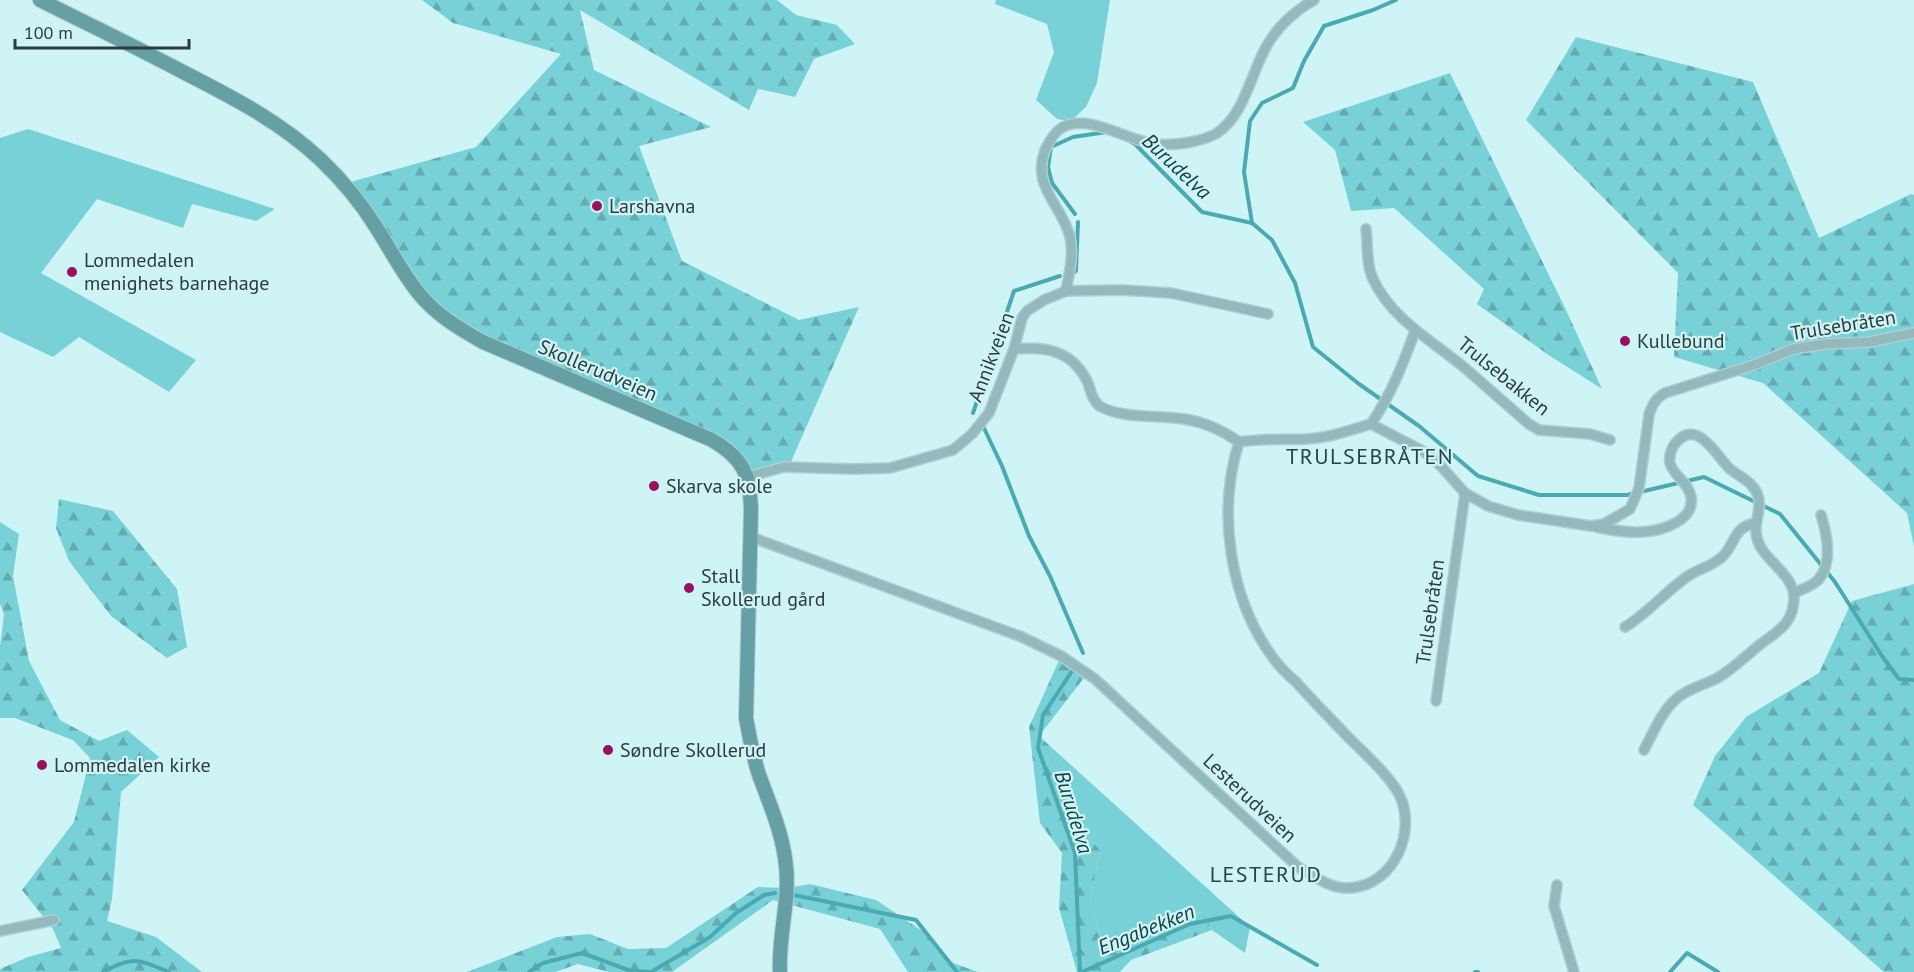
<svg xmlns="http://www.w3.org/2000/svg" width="1914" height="972" font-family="'PT Sans',sans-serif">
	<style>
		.green { fill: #79d1d8 }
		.forest { fill: url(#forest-firs) }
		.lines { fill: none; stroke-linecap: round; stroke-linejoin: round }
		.stream { stroke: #4baab1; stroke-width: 4 }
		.street-casing { stroke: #aecfd1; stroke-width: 12 }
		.secondary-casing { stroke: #aecfd1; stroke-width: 16 }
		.street { stroke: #94b9bc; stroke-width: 9 }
		.secondary { stroke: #66a0a4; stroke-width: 14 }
		.poi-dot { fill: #990f62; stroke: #cff4f6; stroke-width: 2 }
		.labels { text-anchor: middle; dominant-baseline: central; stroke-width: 4.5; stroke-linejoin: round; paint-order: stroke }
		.poi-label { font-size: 20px; fill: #2c3b3c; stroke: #cff4f6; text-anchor: start }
		.street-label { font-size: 20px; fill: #2c3b3c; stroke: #cff4f6 }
		.water-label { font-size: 21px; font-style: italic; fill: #0f3c3f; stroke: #cff4f6 }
		.quarter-label { font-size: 22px; letter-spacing: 1.5px; fill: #244547; stroke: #cff4f6 }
	</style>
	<defs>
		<pattern id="forest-firs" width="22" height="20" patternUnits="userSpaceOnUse" patternTransform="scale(1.5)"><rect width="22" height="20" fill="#79d1d8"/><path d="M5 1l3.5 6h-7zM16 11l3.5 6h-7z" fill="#63abb0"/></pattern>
	</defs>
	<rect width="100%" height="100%" fill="#cff4f6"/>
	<g class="green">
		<path d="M996,0H1110L1097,83L1086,107L1071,121L1057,119L1036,100L1054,52L1047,24L995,4Z"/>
		<path d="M28,129L275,209L256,221L192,204L183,228L97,199L41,273L196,360L169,392L79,337L53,357L0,332V138Z"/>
		<path d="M1050,746L1250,927L1245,953L1212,930L1201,912L1104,948L1090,901L1100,850L1074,820Z"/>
	</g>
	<g class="forest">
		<path d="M422,0H777L796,15L837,25L855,44L814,59L795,97L758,89L749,110L580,10L594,70L711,127L639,146L682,261L799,320L859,307L790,464L748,477L730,451L455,326L394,259L343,184L476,147L561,54L453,23Z"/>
		<path d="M1576,37L1753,82L1819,238L1911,194L1914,195V547L1907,513L1763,383L1674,357L1678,273L1526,120Z"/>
		<path d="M1450,73L1566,310L1602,389L1550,356L1477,304L1484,289L1394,208L1351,211L1335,150L1303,122Z"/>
		<path d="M59,499L113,511L177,589L187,647L167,658L111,616L69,561L56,528Z"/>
		<path d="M0,522L19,534L13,576L29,661L60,720L99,741L127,730L159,757L121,792L112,899L107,921L156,937L202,972H0V969L28,957L61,948L53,929L22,890L74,822L90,758L73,740L15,718H0V647L4,614L0,604Z"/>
		<path d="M1914,584V972H1884L1693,805L1715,756L1746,717L1819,673L1852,601Z"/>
		<path d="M1061,656L1087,674L1039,736L1050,746L1074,820L1100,850L1090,901L1104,948L1202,912L1212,930L1131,960L1120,972H1077L1059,908L1062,853L1040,823L1029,727Z"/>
		<path d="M810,884L876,900L927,934L953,963L978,972H908L880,929L773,900L672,972H609L578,964L555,972H467L557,937L590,934L628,949L666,948L758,887L787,888Z"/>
	</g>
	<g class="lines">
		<g class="stream">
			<path d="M1396,0L1373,10L1324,26L1304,61L1293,88L1262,103L1250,121L1244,172L1252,223L1272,240L1295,283L1313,347L1359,384L1419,426L1478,476L1539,495H1627L1704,477L1780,514L1835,582L1882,656L1899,679L1914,680"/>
			<path d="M1131,142L1135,144L1202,212L1252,223"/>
			<path d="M1075,214L1052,183L1048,167L1051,147L1073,137L1107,132"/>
			<path d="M1072,274L1076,271L1078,222"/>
			<path d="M973,413L1014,291L1060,276"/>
			<path d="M983,426L1002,466L1029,536L1050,576L1083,653"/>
			<path d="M1072,671L1043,715L1038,748L1075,853L1080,972"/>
			<path d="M794,895L916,920L957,972"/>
			<path d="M103,972C133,956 138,959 169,972"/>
			<path d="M529,972L543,963L582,953L631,971L651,972L710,937L736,913L764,895L775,893"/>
			<path d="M1082,972L1190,924L1231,916L1317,965"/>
			<path d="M1475,972H1478"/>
			<path d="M1670,972L1687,953L1718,972"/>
		</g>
		<g class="street-casing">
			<g id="street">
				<path d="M1366,229C1368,245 1366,265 1373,279C1392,320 1433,341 1466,369C1487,387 1508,406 1529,424L1539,430L1590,434L1610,440"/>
				<path d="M1066,291C1069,274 1074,255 1070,237C1062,204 1030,187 1046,148C1050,140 1055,131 1063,127C1087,115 1118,135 1142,141C1158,146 1175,145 1191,142C1201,140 1209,138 1217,133C1243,116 1250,78 1264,51C1274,30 1294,11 1314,0"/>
				<path d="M1014,349C1047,346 1073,351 1088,383C1091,392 1093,402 1101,407C1125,419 1158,415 1184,419C1205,422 1222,430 1239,442C1262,438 1284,440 1306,439C1329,438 1350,430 1371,424L1423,451L1440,465L1465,493L1488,506L1518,515L1591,526L1604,524L1630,509L1639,488L1649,415C1652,405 1655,399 1665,393L1754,365L1793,349L1826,344L1869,342L1914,333"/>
				<path d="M1371,424C1391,395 1403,364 1415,331"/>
				<path d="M748,477L784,467L852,469L890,468L953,450L972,434L989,413L1014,349L1022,318L1027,311L1044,300L1066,291L1121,290L1171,293L1268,314"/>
				<path d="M1596,527C1611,530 1626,533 1642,532C1661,531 1695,521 1691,497C1688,481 1673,476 1670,463C1669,457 1671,450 1674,445C1696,416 1715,454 1729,468C1739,477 1754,482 1758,496C1762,507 1755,520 1756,532C1757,558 1793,571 1794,597C1794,606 1792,615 1786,623C1780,631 1770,637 1762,643C1748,654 1734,668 1719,677C1705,685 1686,689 1675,700C1661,713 1653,733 1644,750"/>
				<path d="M751,537L1022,637L1061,656L1095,679L1298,867C1312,875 1328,887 1344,888C1389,890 1415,840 1402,801C1395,780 1362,751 1346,735C1329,717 1312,700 1296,682C1288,675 1280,667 1274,659C1229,599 1217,512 1239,442"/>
				<path d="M1794,593C1802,589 1813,586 1819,579C1833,562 1827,534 1821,515"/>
				<path d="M1625,627C1648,613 1666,591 1688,576C1700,568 1714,566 1724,555C1736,541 1734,527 1756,523"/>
				<path d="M1436,701L1465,493"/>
				<path d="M1557,885L1554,906L1574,972"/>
				<path d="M0,931L54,920"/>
			</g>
		</g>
		<g class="secondary-casing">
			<path id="secondary" d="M40,0C88,24 136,47 183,72C232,97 281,122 321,160C342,180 361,203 376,227C391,250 403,275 421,296C438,316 460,329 483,342L712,440C743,458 750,474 751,510L746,718C749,736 753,754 758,772C769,803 783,833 786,866C790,901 778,936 780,972"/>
		</g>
		<use href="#street" class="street"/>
		<use href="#secondary" class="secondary"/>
	</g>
	<g class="poi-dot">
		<circle cx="597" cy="206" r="6"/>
		<circle cx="72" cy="272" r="6"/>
		<circle cx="1625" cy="341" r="6"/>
		<circle cx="654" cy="486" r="6"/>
		<circle cx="689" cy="588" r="6"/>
		<circle cx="608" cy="750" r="6"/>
		<circle cx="42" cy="765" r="6"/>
	</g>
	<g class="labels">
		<g class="poi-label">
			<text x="609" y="206">Larshavna</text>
			<text x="84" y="260">Lommedalen<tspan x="84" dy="23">menighets barnehage</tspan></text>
			<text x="1637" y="341">Kullebund</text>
			<text x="666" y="486">Skarva skole</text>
			<text x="701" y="576">Stall<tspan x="701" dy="23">Skollerud gård</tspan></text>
			<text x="620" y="750">Søndre Skollerud</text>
			<text x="54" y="765">Lommedalen kirke</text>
		</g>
		<g class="street-label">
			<text transform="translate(1843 325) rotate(-9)">Trulsebråten</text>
			<text transform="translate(991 357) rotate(-69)">Annikveien</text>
			<text transform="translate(598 370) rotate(23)">Skollerudveien</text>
			<text transform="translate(1504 376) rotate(39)">Trulsebakken</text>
			<text transform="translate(1430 612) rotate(-82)">Trulsebråten</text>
			<text transform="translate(1250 798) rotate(43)">Lesterudveien</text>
		</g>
		<g class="water-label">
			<text transform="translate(1177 166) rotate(43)">Burudelva</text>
			<text transform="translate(1074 812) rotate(73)">Burudelva</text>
			<text transform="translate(1146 929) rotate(-22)">Engabekken</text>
		</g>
		<g class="quarter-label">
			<text x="1370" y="456">TRULSEBRÅTEN</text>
			<text x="1266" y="874">LESTERUD</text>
		</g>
	</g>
	<path d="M15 39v9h174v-9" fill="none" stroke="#2c3b3c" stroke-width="3"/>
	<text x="24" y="39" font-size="18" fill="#2c3b3c" stroke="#cff4f6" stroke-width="4.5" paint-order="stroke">100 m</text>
</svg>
